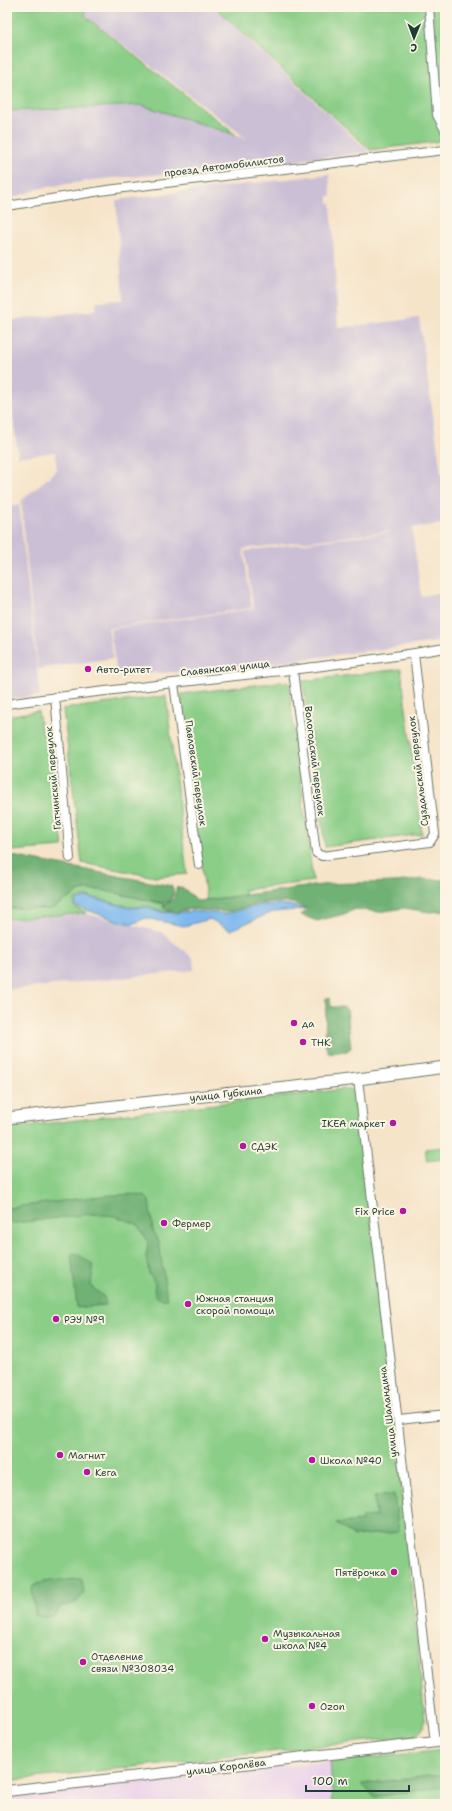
<svg xmlns="http://www.w3.org/2000/svg" width="452" height="1811" font-family="'Shantell Sans',sans-serif">
	<style>
		.built { fill: #ebd1eb }
		.industrial { fill: #cbbfd5 }
		.green { fill: #8ace87; stroke: #54865e }
		.forest { fill: #6fb174; stroke: #477754 }
		.water { fill: #7db8ef; stroke: #4e7a92 }
		.lines { fill: none; stroke-linecap: round; stroke-linejoin: round }
		.minor-casing { stroke: #6a7768; stroke-width: 10 }
		.tertiary-casing { stroke: #6a7768; stroke-width: 12 }
		.secondary-casing { stroke: #6a7768; stroke-width: 13 }
		.minor { stroke: #fff; stroke-width: 8 }
		.tertiary { stroke: #fff; stroke-width: 10 }
		.secondary { stroke: #fff; stroke-width: 11 }
		.poi-dot { fill: #b5179e; stroke: #fcf5e5; stroke-width: 1.5 }
		.labels { text-anchor: middle; dominant-baseline: central; stroke-width: 4; stroke-linejoin: round; paint-order: stroke }
		.street-label { font-size: 10px; fill: #1f3d34; stroke: #fcf5e5 }
		.poi-label { font-size: 10px; fill: #1f3d34; stroke: #fcf5e5; text-anchor: start }
	</style>
	<rect width="100%" height="100%" fill="#fcf5e5"/>
	<filter id="ink" filterUnits="userSpaceOnUse"><feTurbulence type="fractalNoise" baseFrequency=".025" numOctaves="2"/><feDisplacementMap in="SourceGraphic" scale="8" xChannelSelector="R" yChannelSelector="G"/><feConvolveMatrix kernelMatrix="1 2 1 2 8 2 1 2 1" color-interpolation-filters="sRGB"/></filter>
	<filter id="wash" filterUnits="userSpaceOnUse"><feTurbulence type="fractalNoise" baseFrequency=".012" numOctaves="4" result="noise"/><feDisplacementMap in="SourceGraphic" scale="16" xChannelSelector="R" yChannelSelector="G"/><feGaussianBlur stdDeviation="0.9" result="paint"/><feColorMatrix in="noise" values="0 0 0 0 0 0 0 0 0 0 0 0 0 0 0 0 0 1.4 0 .05"/><feComposite in="paint" operator="in"/></filter>
	<g filter="url(#wash)">
		<rect width="100%" height="100%" fill="#f6e4c9"/>
		<path class="built" d="M335,1761L338,1804H7V1797Z"/>
		<g class="industrial">
			<path d="M86,7H214L369,152L208,171L101,179L41,188L7,200V117L13,112L141,105L247,139L86,16Z"/>
			<path d="M329,174L331,196H328V203H331L338,328L419,318L445,501V523L412,528L421,596L445,592V641L210,671L117,674L110,629L254,609L245,551L391,532V531L243,549L252,608L108,628L113,658L38,669L21,501L57,470L55,452L18,457L7,366V321L96,310L97,301L123,300L116,200Z"/>
			<path d="M19,505L40,696L7,699V506Z"/>
			<path d="M87,914L161,932L193,958L194,970L7,990V920Z"/>
		</g>
		<g class="green">
			<path d="M7,7H86L85,16L236,135L141,105L12,111L7,115Z"/>
			<path d="M215,7H426L443,134L442,139L436,142L370,150Z"/>
			<path d="M432,7H445V123L440,115Z"/>
			<path d="M401,669L422,834L325,847L303,681Z"/>
			<path d="M288,681L313,881L244,890L245,895L206,900L181,694Z"/>
			<path d="M166,696L187,874L155,877L82,863L63,709Z"/>
			<path d="M38,711L42,734L49,733L63,847L11,851L7,850V716Z"/>
			<path d="M87,890H101L164,904L163,908L173,912L162,911L148,906L130,907L87,896L75,900L74,907L87,913L7,919V908L51,909L80,891Z"/>
			<path d="M346,1089H351L356,1095L395,1424L425,1720C425,1728 421,1733 413,1736L7,1781V1128Z"/>
			<path d="M445,1147V1159L427,1161L425,1149Z"/>
			<path d="M445,1750V1804H333L330,1762Z"/>
		</g>
		<g class="forest">
			<path d="M7,855L172,886L174,894L170,901L163,903L101,890L87,889L80,891L51,909L7,908Z"/>
			<path d="M422,879L445,880V911L430,912L404,908L379,912L356,909L344,914L317,921L301,915L308,909L293,903L272,902L258,904L228,912L190,909L176,912L164,908L165,904C174,901 176,897 176,888L182,887L198,901C242,896 285,889 330,884C360,882 391,884 422,879Z"/>
			<path d="M326,998H330L331,1007H344L347,1009L351,1048L347,1051L329,1053L325,1045Z"/>
			<path d="M129,1194L145,1196L149,1201L153,1230L159,1242L167,1299C155,1300 153,1294 155,1283L149,1274L146,1256L148,1243L137,1224L115,1216L91,1214L7,1224V1208L100,1196Z"/>
			<path d="M73,1253L78,1254L93,1265C94,1273 91,1278 91,1286L104,1297L106,1305L77,1308L71,1255Z"/>
			<path d="M394,1494L399,1532L354,1536L336,1523L362,1521V1517L376,1516L374,1497Z"/>
			<path d="M80,1579L82,1580L84,1593L77,1602L60,1607C56,1618 45,1619 35,1615L32,1587C44,1579 66,1580 80,1579Z"/>
			<path d="M445,1774V1787L374,1797L362,1784Z"/>
		</g>
		<path class="water" d="M88,897L130,908L147,907L162,912L176,913L191,911L226,914L260,905L278,904L294,906L306,909L273,912L230,930L210,919L184,926L145,918L133,924L122,922L75,906L76,901Z"/>
	</g>
	<g filter="url(#ink)">
		<g class="lines">
			<g class="minor-casing">
				<g id="minor">
					<path d="M429,7L437,115L445,130"/>
					<path d="M7,206L107,190L445,150"/>
					<path d="M293,671L316,853L322,856L430,842L435,834L414,654"/>
					<path d="M174,684L199,865"/>
					<path d="M55,697L70,858"/>
					<path d="M7,704C153,682 300,673 445,648"/>
					<path d="M358,1079L435,1743"/>
					<path d="M399,1420L445,1415"/>
				</g>
			</g>
			<g class="tertiary-casing">
				<path id="tertiary" d="M7,1791L445,1741"/>
			</g>
			<g class="secondary-casing">
				<path id="secondary" d="M7,1118L358,1079L445,1067"/>
			</g>
			<use href="#minor" class="minor"/>
			<use href="#tertiary" class="tertiary"/>
			<use href="#secondary" class="secondary"/>
		</g>
	</g>
	<g class="poi-dot">
		<circle cx="88" cy="669" r="4"/>
		<circle cx="294" cy="1023" r="4"/>
		<circle cx="303" cy="1042" r="4"/>
		<circle cx="393" cy="1123" r="4"/>
		<circle cx="243" cy="1146" r="4"/>
		<circle cx="403" cy="1211" r="4"/>
		<circle cx="164" cy="1223" r="4"/>
		<circle cx="188" cy="1304" r="4"/>
		<circle cx="56" cy="1319" r="4"/>
		<circle cx="60" cy="1455" r="4"/>
		<circle cx="312" cy="1460" r="4"/>
		<circle cx="87" cy="1472" r="4"/>
		<circle cx="394" cy="1572" r="4"/>
		<circle cx="265" cy="1639" r="4"/>
		<circle cx="83" cy="1662" r="4"/>
		<circle cx="312" cy="1706" r="4"/>
	</g>
	<g class="labels">
		<g class="street-label">
			<text transform="translate(224 166) rotate(-7)">проезд Автомобилистов</text>
			<text transform="translate(225 668) rotate(-6)">Славянская улица</text>
			<text transform="translate(315 761) rotate(83)">Вологодский переулок</text>
			<text transform="translate(418 771) rotate(-97)">Суздальский переулок</text>
			<text transform="translate(196 773) rotate(82)">Павловский переулок</text>
			<text transform="translate(53 778) rotate(-95)">Гатчинский переулок</text>
			<text transform="translate(226 1094) rotate(-6)">улица Губкина</text>
			<text transform="translate(388 1412) rotate(-97)">улица Шаландина</text>
			<text transform="translate(226 1767) rotate(-7)">улица Королёва</text>
		</g>
		<g class="poi-label">
			<text x="96" y="669">Авто-ритет</text>
			<text x="302" y="1023">да</text>
			<text x="311" y="1042">ТНК</text>
			<text x="385" y="1123" text-anchor="end">IKEA маркет</text>
			<text x="251" y="1146">СДЭК</text>
			<text x="395" y="1211" text-anchor="end">Fix Price</text>
			<text x="172" y="1223">Фермер</text>
			<text x="196" y="1298">Южная станция<tspan x="196" dy="12">скорой помощи</tspan></text>
			<text x="64" y="1319">РЭУ №9</text>
			<text x="68" y="1455">Магнит</text>
			<text x="320" y="1460">Школа №40</text>
			<text x="95" y="1472">Кега</text>
			<text x="386" y="1572" text-anchor="end">Пятёрочка</text>
			<text x="273" y="1633">Музыкальная<tspan x="273" dy="12">школа №4</tspan></text>
			<text x="91" y="1656">Отделение<tspan x="91" dy="12">связи №308034</tspan></text>
			<text x="320" y="1706">Ozon</text>
		</g>
	</g>
	<rect width="452" height="1811" fill="none" stroke="#fcf5e5" stroke-width="24"/>
	<g transform="translate(414 38) rotate(181)" stroke="#fcf5e5" stroke-width="3" paint-order="stroke">
	<path d="M0-3L7 15L0 10L-7 15Z" fill="#1f3d34"/>
	<text y="-6" font-size="11" font-weight="bold" text-anchor="middle" fill="#1f3d34">С</text>
	</g>
	<path d="M306 1785v6h103v-6" fill="none" stroke="#1f3d34" stroke-width="2"/>
	<text x="312" y="1785" font-size="12" fill="#1f3d34" stroke="#fcf5e5" stroke-width="3" paint-order="stroke">100 m</text>
</svg>
